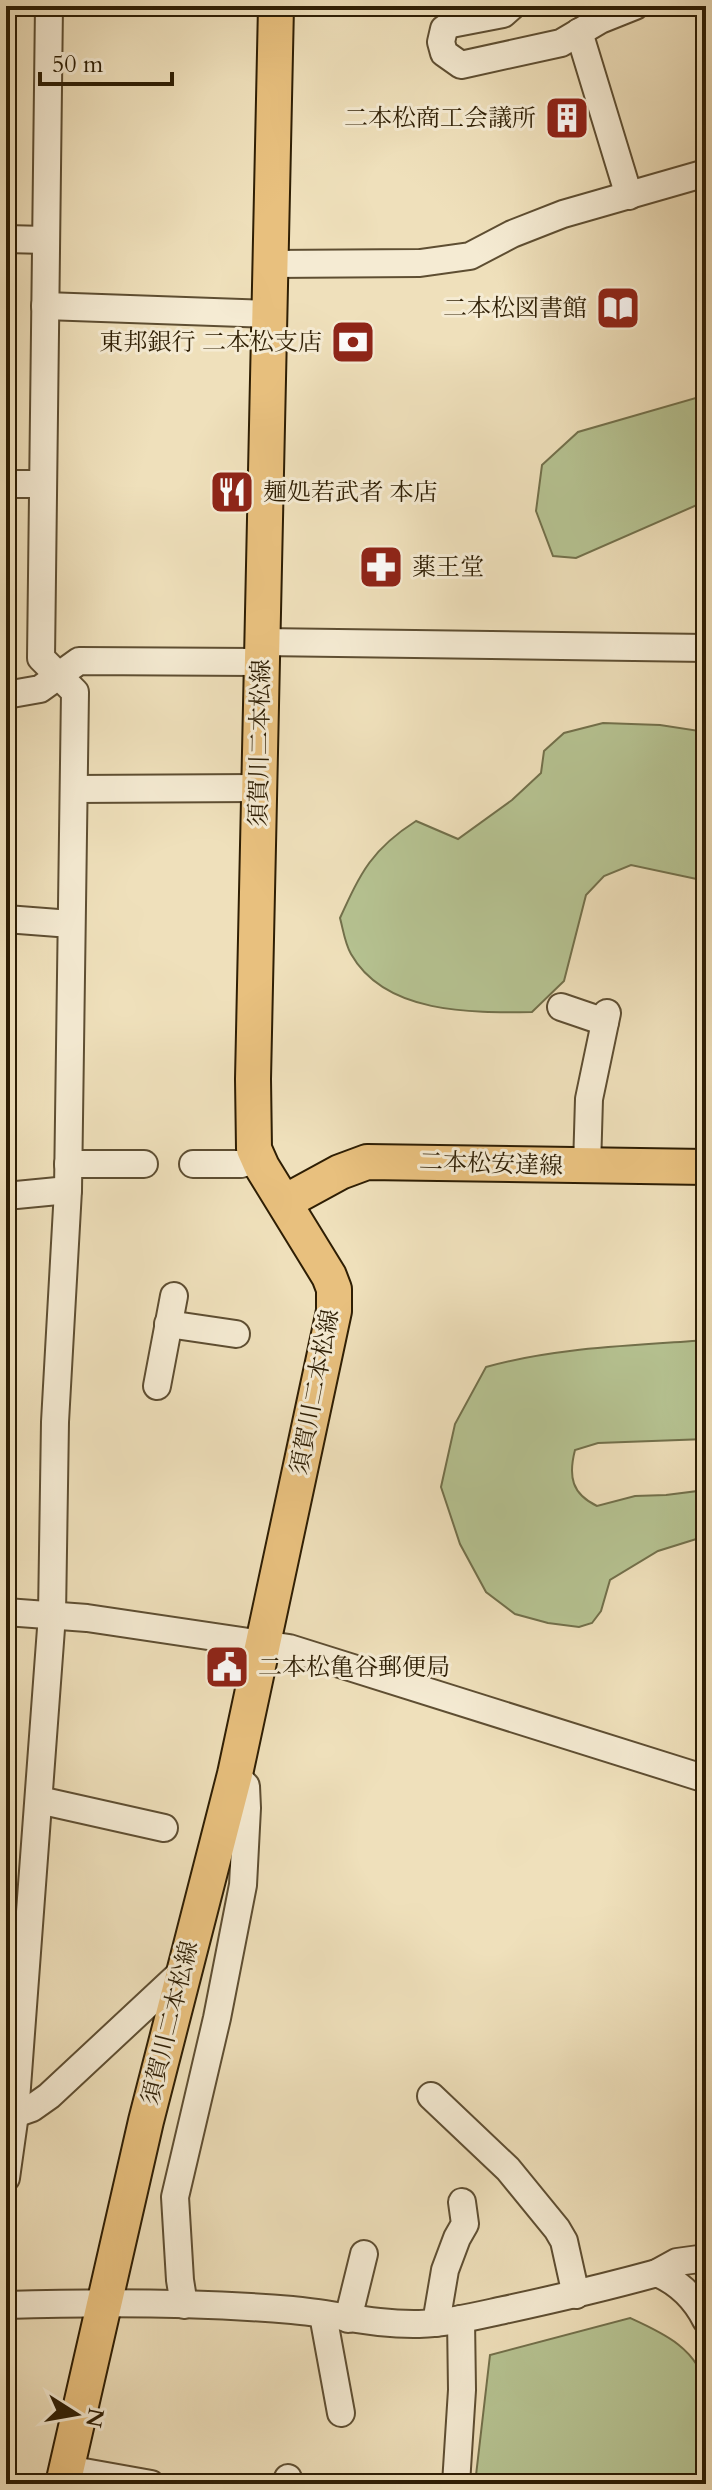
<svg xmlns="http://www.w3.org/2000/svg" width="712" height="2490" font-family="Cardo,'Noto Serif JP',serif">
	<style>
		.green { fill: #b6c392; stroke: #72704b; stroke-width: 2 }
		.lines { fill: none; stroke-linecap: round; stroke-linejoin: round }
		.minor-casing { stroke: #5e4e32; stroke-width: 30 }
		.major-casing { stroke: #2e1e04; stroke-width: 38 }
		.minor { stroke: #f5ebd3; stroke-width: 26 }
		.major { stroke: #e8c07e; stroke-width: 34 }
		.labels { text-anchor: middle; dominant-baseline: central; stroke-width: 6; stroke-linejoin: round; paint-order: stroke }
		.poi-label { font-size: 24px; fill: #2e1e04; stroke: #f5ebd3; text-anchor: end }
		.street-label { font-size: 24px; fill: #2e1e04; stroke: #f5ebd3 }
	</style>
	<rect width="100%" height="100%" fill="#efe0bb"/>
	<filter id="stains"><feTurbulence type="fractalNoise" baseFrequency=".0025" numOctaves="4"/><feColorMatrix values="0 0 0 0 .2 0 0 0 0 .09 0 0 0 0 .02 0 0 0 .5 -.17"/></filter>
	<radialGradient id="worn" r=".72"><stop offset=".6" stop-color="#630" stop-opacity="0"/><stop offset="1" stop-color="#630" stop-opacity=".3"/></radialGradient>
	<g class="green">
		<path d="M706,395V501L576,558L553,556L536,511L542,465L578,432Z"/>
		<path d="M603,723L660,725L706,732V881L631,865L604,876L586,895L564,981L532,1012C471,1013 385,1014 351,954C345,944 343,929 340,918C361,872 372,849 416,821L458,839L512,800L541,773L544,751L564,733Z"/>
		<path d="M706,1340V1439L598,1443L575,1450C568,1477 572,1494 597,1506L635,1496L666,1495L706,1490V1536L658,1551L610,1580L601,1611L592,1623L579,1627L548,1623L515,1614L486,1592L460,1544L441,1487L455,1424L486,1367C557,1347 633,1346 706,1340Z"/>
		<path d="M630,2318C663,2333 699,2349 706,2389V2484H475L490,2355Z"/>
	</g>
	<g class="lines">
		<g class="minor-casing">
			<g id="minor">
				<path d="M512,6L503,14L451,24L444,29L441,42L444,53L461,65L561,43L600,20L635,6"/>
				<path d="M579,32L629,196"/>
				<path d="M6,239L46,240"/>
				<path d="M270,264L420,263L470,256L512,234L563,214L706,173"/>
				<path d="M45,306L269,314"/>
				<path d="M6,484H42"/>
				<path d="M262,642L706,648"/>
				<path d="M6,695L40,689L79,661L262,662"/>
				<path d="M74,789L260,788"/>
				<path d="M6,919L71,924"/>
				<path d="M561,1007L605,1022"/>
				<path d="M68,1164H144"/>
				<path d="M193,1164H241L257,1159"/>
				<path d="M587,1167L589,1099L607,1013"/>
				<path d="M6,1196L68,1190"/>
				<path d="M168,1324L236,1334"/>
				<path d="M157,1386L174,1296"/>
				<path d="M6,1612L87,1618L289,1648L706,1779"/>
				<path d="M39,1800L164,1828"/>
				<path d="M431,2096L508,2169L557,2229L564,2241L576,2295"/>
				<path d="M15,2114L32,2108L49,2096L182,1972"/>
				<path d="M6,2178L15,2114L52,1615L55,1422L68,1190L75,692L41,658L49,6"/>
				<path d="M657,2273L677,2262L706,2258"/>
				<path d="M6,2305C101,2302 197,2302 292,2310C336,2314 375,2325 419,2324C448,2323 476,2316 504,2310C555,2299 606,2287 657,2273C680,2283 695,2298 706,2320"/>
				<path d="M184,2305L180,2280L175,2197L217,2018L243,1885L247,1808L246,1786L235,1774"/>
				<path d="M323,2315L341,2413"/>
				<path d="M348,2319L364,2254"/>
				<path d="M436,2323L445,2270L457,2238L465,2224L462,2202"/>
				<path d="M67,2469L151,2484"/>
				<path d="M287,2484L288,2478"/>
				<path d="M456,2484L462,2390L461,2319"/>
			</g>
		</g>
		<g class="major-casing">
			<g id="major">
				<path d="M285,1202L340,1172L367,1162L706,1167"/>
				<path d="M63,2484L146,2121L235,1774L334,1311V1289L329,1276L262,1167L254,1149L253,1079L276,6"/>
			</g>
		</g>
		<use href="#minor" class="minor"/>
		<use href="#major" class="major"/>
	</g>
	<defs>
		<g id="building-square" transform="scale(2.3)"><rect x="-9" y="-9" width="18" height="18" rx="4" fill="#8f2418" stroke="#f5ebd3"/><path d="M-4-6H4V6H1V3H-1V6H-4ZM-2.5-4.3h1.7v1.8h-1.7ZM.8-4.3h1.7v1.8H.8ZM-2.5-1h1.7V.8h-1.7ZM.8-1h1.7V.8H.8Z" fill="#fff"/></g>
		<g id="library-square" transform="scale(2.3)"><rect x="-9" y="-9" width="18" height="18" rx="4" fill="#8f2418" stroke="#f5ebd3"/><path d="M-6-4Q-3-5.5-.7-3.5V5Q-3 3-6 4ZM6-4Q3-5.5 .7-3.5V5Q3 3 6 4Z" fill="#fff"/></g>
		<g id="bank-square" transform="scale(2.3)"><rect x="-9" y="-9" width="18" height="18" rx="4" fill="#8f2418" stroke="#f5ebd3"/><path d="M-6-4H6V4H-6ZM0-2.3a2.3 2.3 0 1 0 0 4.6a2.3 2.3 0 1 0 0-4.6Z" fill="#fff"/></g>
		<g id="restaurant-square" transform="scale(2.3)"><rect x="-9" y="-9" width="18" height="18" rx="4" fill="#8f2418" stroke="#f5ebd3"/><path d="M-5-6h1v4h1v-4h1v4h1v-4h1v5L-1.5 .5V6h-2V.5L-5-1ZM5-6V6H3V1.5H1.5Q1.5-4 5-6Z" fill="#fff"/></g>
		<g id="pharmacy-square" transform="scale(2.3)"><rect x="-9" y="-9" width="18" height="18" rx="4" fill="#8f2418" stroke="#f5ebd3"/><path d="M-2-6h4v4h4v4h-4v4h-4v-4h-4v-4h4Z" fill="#fff"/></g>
		<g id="civic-square" transform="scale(2.3)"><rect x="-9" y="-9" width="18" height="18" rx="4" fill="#8f2418" stroke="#f5ebd3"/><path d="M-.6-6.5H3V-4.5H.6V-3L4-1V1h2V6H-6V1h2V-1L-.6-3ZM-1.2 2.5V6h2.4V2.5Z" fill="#fff"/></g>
	</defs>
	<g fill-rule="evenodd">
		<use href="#building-square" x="567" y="118"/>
		<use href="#library-square" x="618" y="308"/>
		<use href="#bank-square" x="353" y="342"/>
		<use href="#restaurant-square" x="232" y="492"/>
		<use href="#pharmacy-square" x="381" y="567"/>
		<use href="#civic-square" x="227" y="1667"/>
	</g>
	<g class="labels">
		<g class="poi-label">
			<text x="536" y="118">二本松商工会議所</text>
			<text x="587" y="308">二本松図書館</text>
			<text x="322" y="342">東邦銀行 二本松支店</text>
			<text x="263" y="492" text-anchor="start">麺処若武者 本店</text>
			<text x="412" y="567" text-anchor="start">薬王堂</text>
			<text x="258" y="1667" text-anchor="start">二本松亀谷郵便局</text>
		</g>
		<g class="street-label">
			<text transform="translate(260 743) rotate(-89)">須賀川二本松線</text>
			<text transform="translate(491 1164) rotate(2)">二本松安達線</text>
			<text transform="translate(315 1392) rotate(-79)">須賀川二本松線</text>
			<text transform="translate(170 2023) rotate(-76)">須賀川二本松線</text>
		</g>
	</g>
	<rect width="712" height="2490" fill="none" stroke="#efe0bb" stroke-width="32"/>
	<rect x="8" y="8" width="696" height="2474" fill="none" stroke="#2e1e04" stroke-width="4"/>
	<rect x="16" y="16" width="680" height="2458" fill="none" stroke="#2e1e04" stroke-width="2"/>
	<g transform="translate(76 2414) rotate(101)" stroke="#f5ebd3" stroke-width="6" paint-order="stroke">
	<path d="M0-6L14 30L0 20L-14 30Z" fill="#2e1e04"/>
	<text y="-12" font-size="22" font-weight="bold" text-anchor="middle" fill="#2e1e04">N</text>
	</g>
	<path d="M40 72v12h132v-12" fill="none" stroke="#2e1e04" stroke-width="4"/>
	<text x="52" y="72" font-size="24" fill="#2e1e04" stroke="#f5ebd3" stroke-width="6" paint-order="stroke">50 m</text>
	<rect width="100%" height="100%" filter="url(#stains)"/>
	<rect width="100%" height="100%" fill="url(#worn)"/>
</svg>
